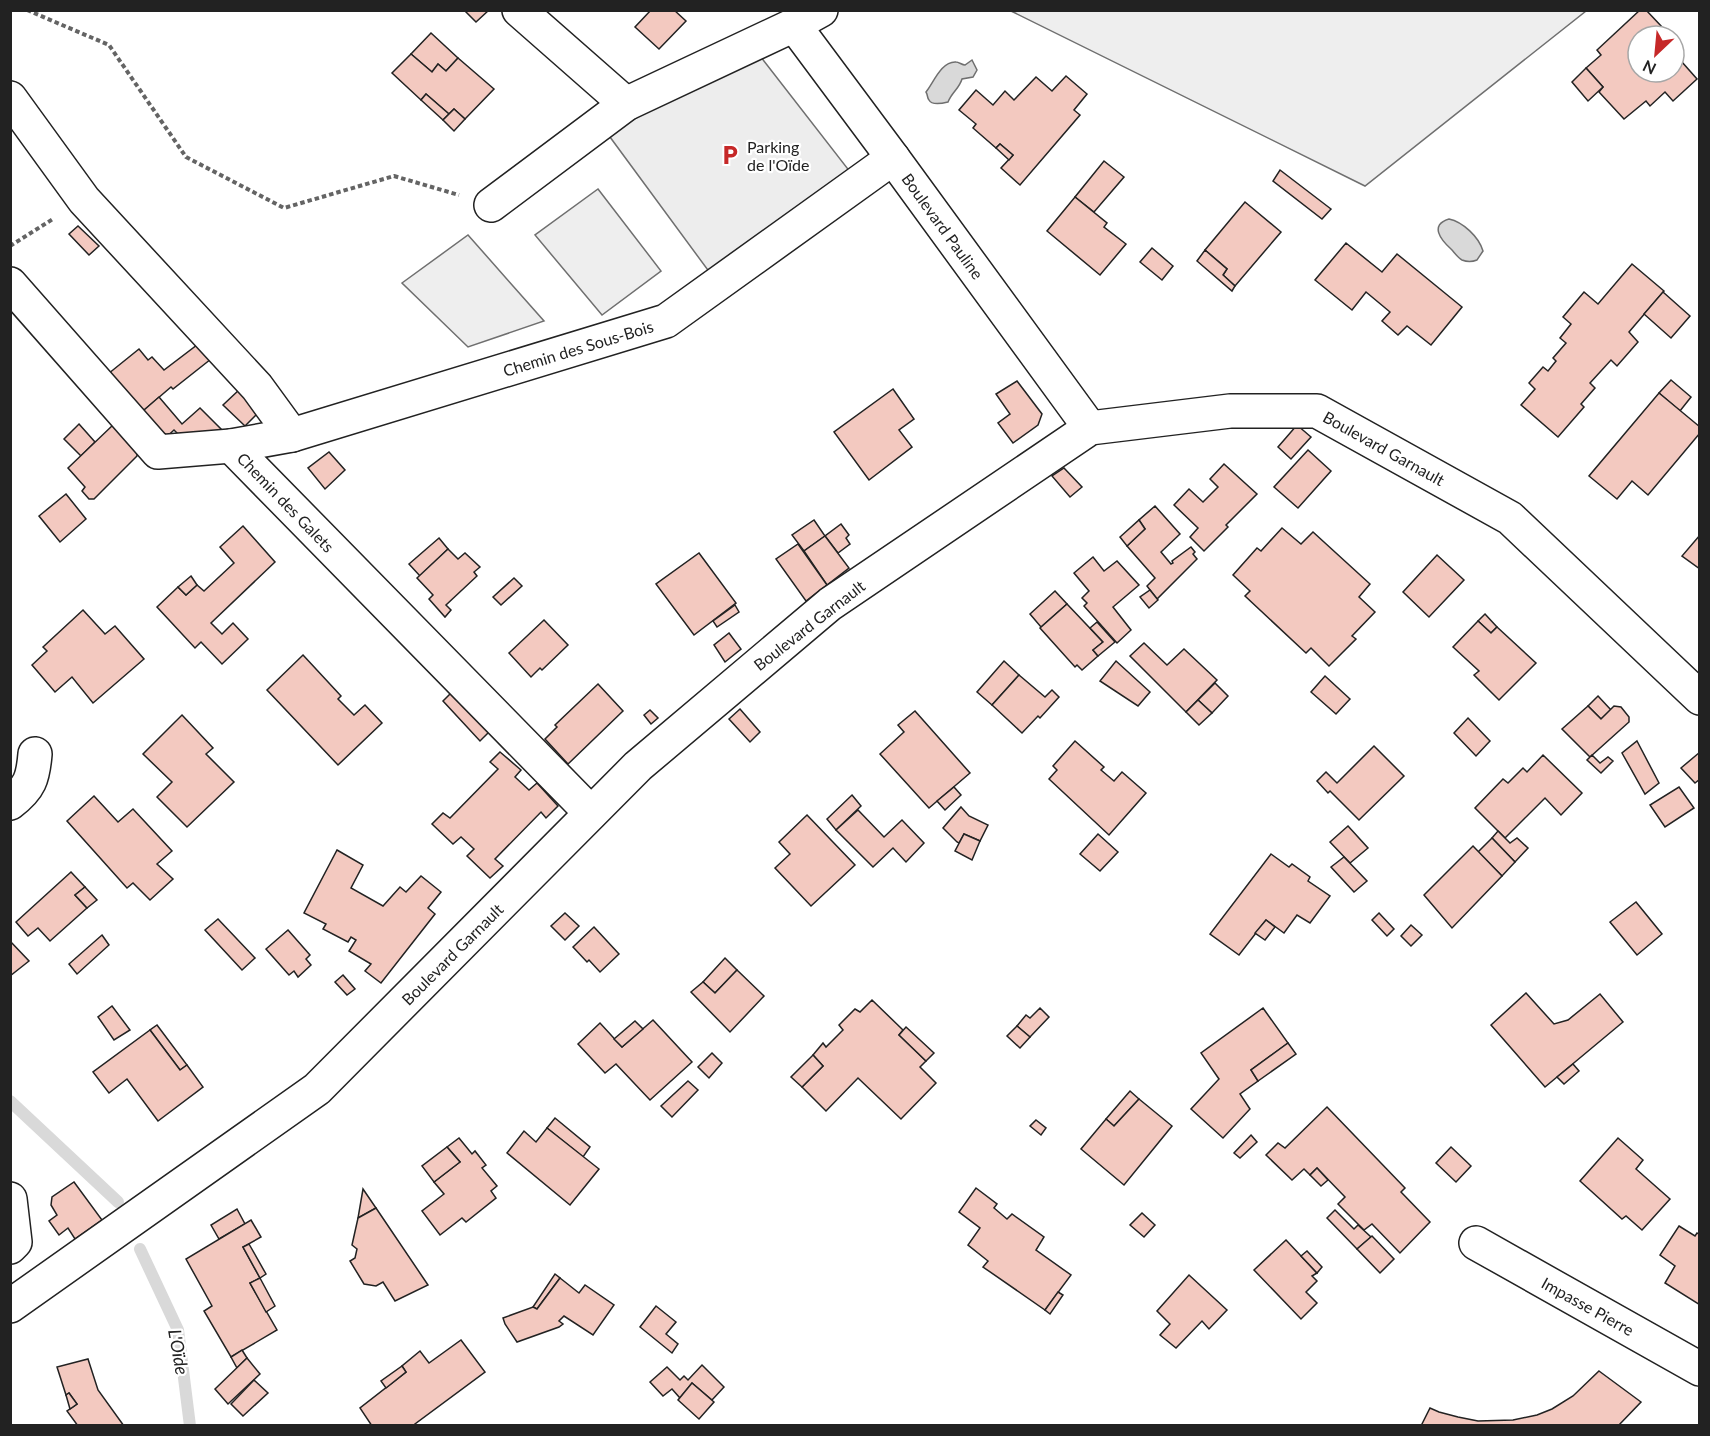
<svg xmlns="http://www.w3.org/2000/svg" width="1710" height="1436" font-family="Lato,sans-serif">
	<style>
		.green { fill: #eee; stroke: #6f6f6f; stroke-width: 1.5 }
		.parking { fill: #ededed; stroke: #6f6f6f; stroke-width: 1.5 }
		.water { fill: #d9d9d9; stroke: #6f6f6f; stroke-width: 1.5 }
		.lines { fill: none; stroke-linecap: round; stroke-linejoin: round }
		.stream { stroke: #d9d9d9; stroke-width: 12 }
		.building { fill: #f3c9c0; stroke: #222; stroke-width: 1.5 }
		.minor-casing { stroke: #222; stroke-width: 36 }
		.path { stroke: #646464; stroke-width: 4; stroke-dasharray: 4.5 3; stroke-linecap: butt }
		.minor { stroke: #fff; stroke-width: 33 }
		.labels { text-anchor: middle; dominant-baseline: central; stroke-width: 4.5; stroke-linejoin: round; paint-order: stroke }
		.poi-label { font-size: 16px; fill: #222; stroke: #fff; text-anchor: start }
		.street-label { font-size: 16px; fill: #222; stroke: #fff }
		.water-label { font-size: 18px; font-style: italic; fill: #222; stroke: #fff }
	</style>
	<rect width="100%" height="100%" fill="#fff"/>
	<g class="green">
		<path d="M1011,11H1586L1365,186Z"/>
		<path d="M598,189L661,271L602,315L535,235Z"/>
		<path d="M468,235L544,321L468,347L402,283Z"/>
	</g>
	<path class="parking" d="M757,52L851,173L713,277L610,137L646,106Z"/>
	<g class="water">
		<path d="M972,60L977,70L973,77L962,79C959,89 952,92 948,102C944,103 932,106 929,100C927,98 928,95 926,92C933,84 941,61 956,62C959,62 962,65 965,65Z"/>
		<path d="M1449,219C1463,222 1479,237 1483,251L1477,260C1472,262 1467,262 1462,260C1458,258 1454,252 1451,249C1441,240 1429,225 1449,219Z"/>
	</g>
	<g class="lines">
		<g class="stream">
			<path d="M10,1101L118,1202"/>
			<path d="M140,1249L178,1330L190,1426"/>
		</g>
	</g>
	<g class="building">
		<path d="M464,10H489L476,22Z"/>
		<path d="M651,10H674L686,21L659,49L635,27Z"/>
		<path d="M1640,10H1646L1662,27L1655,33L1658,36H1638V72H1674V53L1697,79L1673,101L1665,92L1650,106L1646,101L1624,119L1599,92L1603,87L1586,68L1601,55L1597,50Z"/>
		<path d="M431,33L458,58L446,71L438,64L432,72L411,54Z"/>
		<path d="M411,54L432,72L438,64L446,71L458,58L494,89L465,119L454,109L449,114L426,94L421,100L392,73Z"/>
		<path d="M1586,68L1603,87L1588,101L1572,82Z"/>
		<path d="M1066,76L1087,94L1074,110L1080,115L1020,185L1001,168L1013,155L1000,144L996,148L973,128L976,124L959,110L976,90L993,105L1005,91L1014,100L1036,77L1052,91Z"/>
		<path d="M426,94L449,114L443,120L421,100Z"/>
		<path d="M454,109L465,119L454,131L443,120Z"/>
		<path d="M1000,144L1013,155L1009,160L996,148Z"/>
		<path d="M1104,161L1124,177L1094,212L1075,197Z"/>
		<path d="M1280,170L1331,209L1322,219L1273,181Z"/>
		<path d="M1075,197L1107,223L1104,227L1126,244L1100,275L1047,231Z"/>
		<path d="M1245,202L1281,232L1235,286L1223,275L1227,269L1205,250Z"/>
		<path d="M78,226L99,246L89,255L69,234Z"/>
		<path d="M1346,243L1382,272L1397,254L1462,307L1431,345L1407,326L1398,335L1382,321L1390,312L1366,292L1352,310L1315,280Z"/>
		<path d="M1152,248L1173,266L1162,280L1140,262Z"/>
		<path d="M1205,250L1227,269L1223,275L1235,286L1232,291L1197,261Z"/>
		<path d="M1632,264L1664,291L1629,332L1638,342L1617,366L1611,360L1590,383L1595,388L1581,404L1584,407L1558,437L1521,405L1535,389L1529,383L1543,367L1548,371L1556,361L1553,358L1566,343L1560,338L1571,324L1563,317L1584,292L1598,304Z"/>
		<path d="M1663,292L1690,316L1671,338L1644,314Z"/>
		<path d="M197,345L211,359L173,389L171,387L136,417L103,378L139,349L148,360L152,357L164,370Z"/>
		<path d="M1671,380L1691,397L1680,411L1659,393Z"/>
		<path d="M1017,381L1042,414L1038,425L1013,443L998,423L1010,414L996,394Z"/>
		<path d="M240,389L261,410L245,426L223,405Z"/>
		<path d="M893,389L914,419L899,430L912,447L869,480L834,432Z"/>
		<path d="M1659,393L1700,427V433L1648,495L1632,481L1617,499L1589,476Z"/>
		<path d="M159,397L182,424L200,408L225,433L183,439L174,430L160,443L136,417Z"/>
		<path d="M79,424L95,442L81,456L64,439Z"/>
		<path d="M114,424L137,451V456L94,499H89L82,491L85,487L68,468Z"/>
		<path d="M1297,425L1311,437L1291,459L1278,447Z"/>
		<path d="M1308,450L1331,471L1298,508L1274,487Z"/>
		<path d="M329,452L345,470L325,489L308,468Z"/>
		<path d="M1224,464L1257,494L1226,525L1228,527L1204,551L1190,537L1198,528L1174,505L1189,489L1203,502L1218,487L1210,479Z"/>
		<path d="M1064,468L1082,487L1070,497L1052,476Z"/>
		<path d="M66,494L86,519L60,542L39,516Z"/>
		<path d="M1155,506L1180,534L1161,552L1171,564L1173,563L1172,561L1191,547L1195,552L1193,554L1197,559L1157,599L1147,586L1155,578L1127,546L1145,529L1139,520Z"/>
		<path d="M814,520L825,536L804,551L792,535Z"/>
		<path d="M1139,520L1145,529L1127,546L1120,537Z"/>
		<path d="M841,524L849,535L846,538L850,544L838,553L825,536Z"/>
		<path d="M243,526L275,562L211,623L222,634L233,623L248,639L222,664L201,642L195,648L157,607L178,587L186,595L197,585L204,591L234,563L220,547Z"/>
		<path d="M1282,528L1301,544L1313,532L1370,584L1359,597L1375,612L1352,636L1356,639L1329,666L1311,648L1306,653L1245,596L1250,591L1233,575L1257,548L1261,551Z"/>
		<path d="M1700,535V569L1682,556Z"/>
		<path d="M825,536L849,568L827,585L804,551Z"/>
		<path d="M439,538L448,549L420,576L409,564Z"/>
		<path d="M798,544L827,585L806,601L776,559Z"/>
		<path d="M448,549L458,559L465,553L480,567L474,572L477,576L446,605L451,610L445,617L429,599L433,595L417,578Z"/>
		<path d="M699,553L736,603L694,635L656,584Z"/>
		<path d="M1437,555L1464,580L1429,617L1403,592Z"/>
		<path d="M1093,557L1104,571L1117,561L1139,585L1113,607L1131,630L1117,643L1084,606L1087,603L1082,598L1089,591L1074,573Z"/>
		<path d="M191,576L197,585L186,595L178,587Z"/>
		<path d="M514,578L522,586L501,605L493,597Z"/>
		<path d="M1150,590L1158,600L1149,608L1140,597Z"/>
		<path d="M1055,591L1067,604L1041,627L1030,614Z"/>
		<path d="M1067,604L1103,642L1093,650L1098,656L1082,670L1077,665L1075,667L1040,628Z"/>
		<path d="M735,605L739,612L717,627L713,621Z"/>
		<path d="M83,610L105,634L115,626L144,659L93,703L72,677L55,692L32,665L47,651L43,647Z"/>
		<path d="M1485,614L1497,627L1491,633L1478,621Z"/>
		<path d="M544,620L568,645L542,670L540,668L531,677L509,653Z"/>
		<path d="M1478,621L1491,633L1497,627L1536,663L1499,700L1474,675L1479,671L1453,647Z"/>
		<path d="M1097,622L1115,642L1098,656L1093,650L1103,642L1090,628Z"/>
		<path d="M729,633L741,649L725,662L714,645Z"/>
		<path d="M1144,643L1167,665L1184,649L1217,680L1186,712L1130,656Z"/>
		<path d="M303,655L341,696L338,699L354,715L365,705L382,723L338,765L267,690Z"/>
		<path d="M1004,661L1019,675L992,705L977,692Z"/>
		<path d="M1116,661L1150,692L1138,706L1100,681Z"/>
		<path d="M1019,675L1045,697L1052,690L1059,697L1040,718L1038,716L1022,733L992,705Z"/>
		<path d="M1325,676L1350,699L1336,714L1311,692Z"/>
		<path d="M1215,683L1228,696L1212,713L1198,700Z"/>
		<path d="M598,684L623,711L568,764L545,739L557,727L555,725Z"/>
		<path d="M454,690L492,729L480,741L443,701Z"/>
		<path d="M1598,696L1611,710L1601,719L1588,706Z"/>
		<path d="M1198,700L1212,713L1199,725L1186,712Z"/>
		<path d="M1588,706L1601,719L1614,706L1621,707L1629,717V722L1590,757L1562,729Z"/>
		<path d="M740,709L760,732L750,742L729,719Z"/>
		<path d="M650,710L658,718L651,724L644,715Z"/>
		<path d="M915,711L970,773L929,808L880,754L904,732L898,725Z"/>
		<path d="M182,715L213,748L206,754L234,782L187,827L157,797L172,782L143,754Z"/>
		<path d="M1468,718L1490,741L1476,756L1454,733Z"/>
		<path d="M1075,741L1104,767L1101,770L1114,781L1122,772L1146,793L1109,835L1049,779L1057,770L1053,766Z"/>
		<path d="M1637,741L1659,783L1645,794L1622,753Z"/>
		<path d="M1374,746L1404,776L1359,820L1330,791L1328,793L1317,781L1326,772L1337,783Z"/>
		<path d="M500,752L521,770L515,777L529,790L537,783L558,806L546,818L541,812L495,859L503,866L490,878L467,856L474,849L461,837L453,844L432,824L443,813L450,818L498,769L490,762Z"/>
		<path d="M1700,752V779L1695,783L1681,768Z"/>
		<path d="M1543,755L1582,793L1561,815L1545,798L1505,838L1475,808L1503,779L1508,783L1523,768L1527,772Z"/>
		<path d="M1592,755L1600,763L1608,757L1613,761L1601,773L1587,760Z"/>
		<path d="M954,787L961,795L945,810L937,801Z"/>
		<path d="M1679,787L1694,808L1665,827L1650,805Z"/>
		<path d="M852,795L861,806L836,830L827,819Z"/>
		<path d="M94,796L118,822L133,809L172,851L157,864L173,879L150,900L133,883L127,888L67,821Z"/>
		<path d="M961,807L969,816L988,825L980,841L964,834L959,843L957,842L943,828Z"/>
		<path d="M858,810L884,837L902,820L924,843L906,862L893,848L873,867L836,830Z"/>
		<path d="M807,815L855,865L811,906L775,868L790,854L779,842Z"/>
		<path d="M1348,826L1368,848L1350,863L1330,842Z"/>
		<path d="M1498,831L1510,843L1517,838L1528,848L1515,862L1492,838Z"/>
		<path d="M964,834L980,841L972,860L955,851Z"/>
		<path d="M1098,834L1118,852L1100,871L1080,854Z"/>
		<path d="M1492,838L1515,862L1502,876L1478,852Z"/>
		<path d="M1473,846L1502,876L1452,928L1424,895Z"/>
		<path d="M337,850L363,865L351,888L383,906L400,887L406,892L421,876L441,892L428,908L435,914L381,983L365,971L371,964L349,951L356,940L351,937L348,942L323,929L326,924L304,913Z"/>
		<path d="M1271,854L1289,867L1292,864L1310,877L1308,881L1330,896L1310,923L1297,915L1284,933L1266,920L1239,955L1210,934Z"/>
		<path d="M1344,857L1367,881L1354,892L1331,867Z"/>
		<path d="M71,872L85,887L75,895L87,908L50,941L38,928L28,936L16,922Z"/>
		<path d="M85,887L97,900L87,908L75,895Z"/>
		<path d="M1636,902L1662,934L1637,955L1610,922Z"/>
		<path d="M565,913L579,926L565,940L551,926Z"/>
		<path d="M1379,913L1394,929L1387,936L1372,920Z"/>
		<path d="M218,919L255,958L242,970L205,930Z"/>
		<path d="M1266,920L1275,927L1265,940L1255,933Z"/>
		<path d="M1411,925L1422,935L1411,946L1401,936Z"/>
		<path d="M594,927L619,954L600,972L589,960L587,962L573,947Z"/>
		<path d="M288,930L310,955L306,959L311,965L298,977L294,971L289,975L266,949Z"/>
		<path d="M102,935L109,945L77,974L69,964Z"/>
		<path d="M10,941L29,961L10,976Z"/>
		<path d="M725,958L737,970L715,993L703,982Z"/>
		<path d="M737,970L764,996L730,1032L691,992L703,982L715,993Z"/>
		<path d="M343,975L355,989L347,995L335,982Z"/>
		<path d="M1526,993L1554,1024L1568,1020L1600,994L1623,1022L1545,1087L1491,1025Z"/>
		<path d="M872,1000L903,1030L899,1035L926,1061L920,1067L936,1083L901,1119L858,1078L826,1111L802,1087L823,1066L813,1055L823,1043L826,1047L843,1030L839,1025L855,1009L860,1012Z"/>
		<path d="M112,1006L130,1030L114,1040L98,1017Z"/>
		<path d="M1040,1008L1049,1017L1030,1037L1017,1026L1026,1015L1030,1018Z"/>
		<path d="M1263,1008L1288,1043L1251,1070L1258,1081L1240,1094L1250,1109L1223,1138L1191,1109L1219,1079L1201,1053Z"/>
		<path d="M653,1020L692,1062L650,1100L616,1064L605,1073L578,1044L600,1023L622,1047Z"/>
		<path d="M635,1021L643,1029L622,1047L614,1039Z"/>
		<path d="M157,1025L187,1065L180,1070L150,1030Z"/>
		<path d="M1017,1026L1030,1037L1020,1048L1007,1036Z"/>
		<path d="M906,1027L934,1053L926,1061L899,1035Z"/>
		<path d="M150,1030L180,1070L187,1065L203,1087L158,1121L127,1079L109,1093L93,1072Z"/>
		<path d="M1288,1043L1296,1054L1258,1081L1251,1070Z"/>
		<path d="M712,1053L722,1063L709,1078L698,1067Z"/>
		<path d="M813,1055L823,1066L802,1087L791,1077Z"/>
		<path d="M1573,1064L1579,1071L1564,1084L1557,1077Z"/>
		<path d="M688,1081L698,1090L672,1117L661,1106Z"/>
		<path d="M1130,1091L1139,1099L1114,1126L1106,1119Z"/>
		<path d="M1139,1099L1172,1126L1124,1185L1081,1149L1106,1119L1114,1126Z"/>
		<path d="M1327,1107L1405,1188L1401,1192L1430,1222L1400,1253L1372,1224L1364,1230L1338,1204L1345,1197L1317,1168L1310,1175L1304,1169L1292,1180L1266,1155L1278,1143L1285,1148Z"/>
		<path d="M555,1118L590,1147L583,1157L547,1128Z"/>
		<path d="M1036,1120L1046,1128L1041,1135L1030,1126Z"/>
		<path d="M547,1128L599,1169L570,1205L507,1153L524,1131L536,1142Z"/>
		<path d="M1251,1135L1257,1142L1240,1158L1234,1153Z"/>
		<path d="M459,1138L472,1154L475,1151L486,1165L482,1168L497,1186L491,1191L496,1198L466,1222L462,1218L440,1235L422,1211L444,1194L434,1182L460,1162L447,1147Z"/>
		<path d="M1618,1138L1643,1160L1636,1169L1670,1199L1642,1230L1626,1216L1622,1219L1580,1181Z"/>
		<path d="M447,1147L460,1162L434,1182L422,1166Z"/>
		<path d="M1451,1147L1471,1166L1456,1182L1436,1163Z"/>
		<path d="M1317,1168L1328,1180L1321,1186L1310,1175Z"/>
		<path d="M74,1182L102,1220L75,1239L68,1228L59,1235L49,1221L57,1215L51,1205L52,1197Z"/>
		<path d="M976,1188L997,1204L994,1208L1007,1219L1012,1214L1044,1237L1036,1250L1071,1275L1045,1310L983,1267L988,1261L968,1245L980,1228L959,1212Z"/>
		<path d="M363,1189L376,1208L358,1218Z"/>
		<path d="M376,1208L428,1285L395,1301L383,1282L376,1286L364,1284L350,1261L355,1258L357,1249L352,1245L358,1218Z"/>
		<path d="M237,1209L245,1224L219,1239L211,1225Z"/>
		<path d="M1335,1210L1354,1229L1358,1225L1371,1237L1357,1249L1327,1218Z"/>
		<path d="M1142,1213L1155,1225L1144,1237L1130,1225Z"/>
		<path d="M251,1220L261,1237L243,1247L260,1278L250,1283L277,1330L231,1357L204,1311L212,1306L186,1259Z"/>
		<path d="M1679,1226L1695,1236L1697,1233L1700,1235V1305L1665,1283L1675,1266L1660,1255Z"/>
		<path d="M1372,1236L1394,1259L1380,1273L1357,1249Z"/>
		<path d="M1286,1240L1317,1273L1312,1276L1317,1281L1306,1292L1317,1303L1301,1319L1254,1270Z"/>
		<path d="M249,1244L266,1274L260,1278L243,1247Z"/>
		<path d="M1307,1251L1322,1267L1317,1273L1301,1256Z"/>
		<path d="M555,1274L560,1278L537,1309L533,1307Z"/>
		<path d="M1189,1275L1227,1310L1209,1329L1202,1321L1176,1348L1160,1335L1170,1324L1157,1311Z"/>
		<path d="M260,1278L275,1306L266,1312L250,1283Z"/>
		<path d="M560,1278L579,1293L585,1285L614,1305L593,1335L564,1316L559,1321L563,1324L559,1327L517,1342L505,1324L503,1318L533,1307L537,1309Z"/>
		<path d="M1058,1292L1063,1295L1050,1314L1045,1310Z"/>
		<path d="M656,1306L676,1322L666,1334L678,1344L672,1353L640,1327Z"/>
		<path d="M461,1340L485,1372L415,1424L416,1426H372L360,1408L406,1372L402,1366L420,1351L429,1363Z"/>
		<path d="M242,1350L247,1358L237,1368L231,1357Z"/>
		<path d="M247,1358L260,1374L228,1404L215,1389Z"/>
		<path d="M88,1359L98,1390L124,1426H78L67,1411L77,1404L69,1393L66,1395L57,1367Z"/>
		<path d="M702,1365L724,1387L712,1400L692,1383L680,1398L672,1389L663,1396L650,1382L667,1367L680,1380L684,1376L688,1380Z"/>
		<path d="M402,1366L406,1372L386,1388L381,1381Z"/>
		<path d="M1599,1371L1641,1402L1618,1426H1421L1430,1408L1439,1412L1458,1417L1478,1421L1513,1420L1537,1415L1552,1409L1573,1396Z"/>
		<path d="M254,1380L268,1393L243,1416L231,1404Z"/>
		<path d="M692,1383L714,1402L699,1419L678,1400Z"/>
		<path d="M69,1393L77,1404L70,1409L66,1395Z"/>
	</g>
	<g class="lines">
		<g class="minor-casing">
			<g id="minor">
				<path d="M519,10L626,104"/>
				<path d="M794,25L893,158L1090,428"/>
				<path d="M10,98L84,200L257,387L292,435"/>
				<path d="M491,205L626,104L794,25L821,10"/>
				<path d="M10,284L158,452L231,446"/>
				<path d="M10,803C30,788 33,778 35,754"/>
				<path d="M591,813L231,446L292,435L666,321L893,158"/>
				<path d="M10,1199L15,1242L10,1247"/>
				<path d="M1476,1243L1700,1369"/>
				<path d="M10,1306L317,1089L638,766L830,604L1090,428L1230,411H1317L1510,518L1700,698"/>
			</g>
		</g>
		<g class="path">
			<path d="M27,10L109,45L186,157L284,208L394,176L459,195"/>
			<path d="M10,246L53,219"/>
		</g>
		<use href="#minor" class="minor"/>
	</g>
	<defs>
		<g id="parking-bare" transform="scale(1.62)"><path d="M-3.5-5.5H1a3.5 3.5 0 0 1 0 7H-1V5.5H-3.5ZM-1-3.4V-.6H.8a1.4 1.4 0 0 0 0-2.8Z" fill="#c62828" stroke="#fff" stroke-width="2.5" paint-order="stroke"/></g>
	</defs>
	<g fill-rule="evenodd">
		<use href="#parking-bare" x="730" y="155"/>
	</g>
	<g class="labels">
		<g class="poi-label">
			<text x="747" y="146">Parking<tspan x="747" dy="18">de l'Oïde</tspan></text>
		</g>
		<g class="street-label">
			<text transform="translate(943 226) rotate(54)">Boulevard Pauline</text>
			<text transform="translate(578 348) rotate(-17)">Chemin des Sous-Bois</text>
			<text transform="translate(1384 448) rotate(29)">Boulevard Garnault</text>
			<text transform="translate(286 502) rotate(46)">Chemin des Galets</text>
			<text transform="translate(809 625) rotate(-38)">Boulevard Garnault</text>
			<text transform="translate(452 954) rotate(-45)">Boulevard Garnault</text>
			<text transform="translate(1588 1306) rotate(29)">Impasse Pierre</text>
		</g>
		<g class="water-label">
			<text transform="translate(179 1352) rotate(80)">L'Oïde</text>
		</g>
	</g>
	<rect width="1710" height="1436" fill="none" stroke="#222222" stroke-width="24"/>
	<g transform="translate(1656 54) rotate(206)"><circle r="28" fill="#ffffff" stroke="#a7a7a7" stroke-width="1.5"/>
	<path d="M0-4.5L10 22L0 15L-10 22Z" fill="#c62828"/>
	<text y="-9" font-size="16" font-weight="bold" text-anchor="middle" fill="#222222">N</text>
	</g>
</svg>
